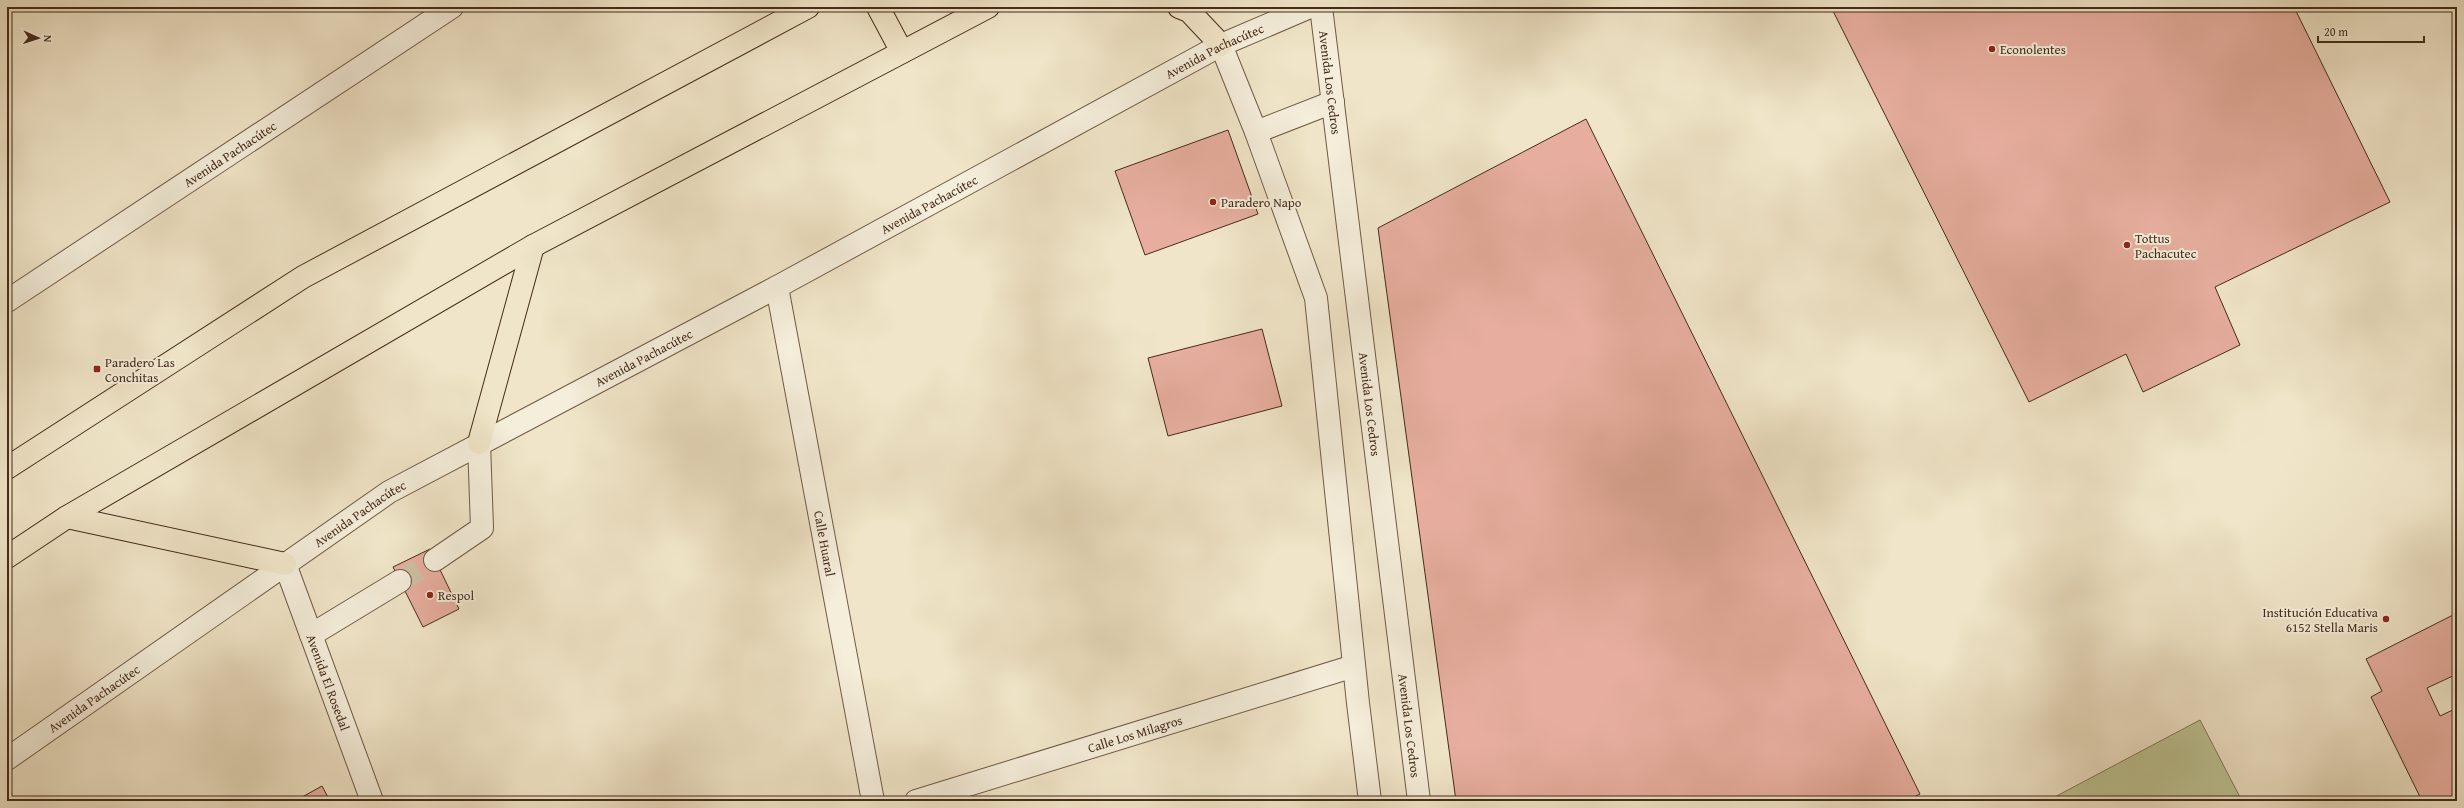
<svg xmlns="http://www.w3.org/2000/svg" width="2464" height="808" font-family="'Gentium Book Plus',serif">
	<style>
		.green { fill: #bdc393; stroke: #817756 }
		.building { fill: #e7ae9f; stroke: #452b1a }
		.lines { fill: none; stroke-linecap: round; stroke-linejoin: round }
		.minor-tunnel { stroke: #cec0a5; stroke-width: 22; stroke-dasharray: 22 11; stroke-linecap: butt }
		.minor-casing { stroke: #705a46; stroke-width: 24 }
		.major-casing { stroke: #452b1a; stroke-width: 24 }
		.minor { stroke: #f5eedb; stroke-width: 22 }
		.major { stroke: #f0e5c8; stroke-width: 22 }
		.poi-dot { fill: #8f2418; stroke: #f5eedb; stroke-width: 1.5 }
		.labels { text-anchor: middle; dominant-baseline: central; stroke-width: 4; stroke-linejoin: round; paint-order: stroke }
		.poi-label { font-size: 13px; fill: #452b1a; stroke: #f5eedb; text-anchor: start }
		.street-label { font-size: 13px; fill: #452b1a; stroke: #f5eedb }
	</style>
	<rect width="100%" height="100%" fill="#f0e5c8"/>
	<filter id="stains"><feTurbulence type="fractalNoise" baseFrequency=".005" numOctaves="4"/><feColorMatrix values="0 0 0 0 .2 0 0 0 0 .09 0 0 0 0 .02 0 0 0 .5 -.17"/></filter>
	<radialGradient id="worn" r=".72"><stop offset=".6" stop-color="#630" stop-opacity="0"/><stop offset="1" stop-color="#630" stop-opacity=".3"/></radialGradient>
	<path class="green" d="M2200,720L2242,801H2050L2049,800Z"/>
	<g class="building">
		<path d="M1831,7H2294L2390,202L2215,287L2240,345L2143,392L2126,354L2029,402Z"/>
		<path d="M1586,119L1920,794L1906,801H1456L1378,228Z"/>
		<path d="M1228,130L1258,214L1145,255L1115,171Z"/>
		<path d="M1262,329L1282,406L1168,436L1148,358Z"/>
		<path d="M430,549L459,609L423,627L393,567Z"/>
		<path d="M2457,613V674L2427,688L2440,716L2457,708V797L2449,801H2422L2371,697L2382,691L2366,659Z"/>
		<path d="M322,786L330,801H295Z"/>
	</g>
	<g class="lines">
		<path class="minor-tunnel" d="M400,581L435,560"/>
		<g class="minor-casing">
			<g id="minor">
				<path id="s1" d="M1321,7L1419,801"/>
				<path d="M1221,45L1256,132L1316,298L1358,703L1370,801"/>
				<path d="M1256,132L1333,102"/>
				<path id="s2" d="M777,287L873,801"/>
				<path id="s3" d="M7,301L452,7"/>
				<path d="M435,560L482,528L479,443"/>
				<path id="s4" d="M285,564L372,801"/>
				<path d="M311,635L400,581"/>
				<path id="s5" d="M7,759L389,492L777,287L1221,45L1310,7"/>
				<path id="s6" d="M916,801L1354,666"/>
			</g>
		</g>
		<g class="major-casing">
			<g id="major">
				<path d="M878,7L902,52"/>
				<path d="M1179,7L1189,11L1221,45"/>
				<path d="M479,443L533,246"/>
				<path d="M7,468L303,277L808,7"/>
				<path d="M67,517L285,564"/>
				<path d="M7,557L67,517L533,246L988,7"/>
			</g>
		</g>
		<use href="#minor" class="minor"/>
		<use href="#major" class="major"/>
	</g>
	<g class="poi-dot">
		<circle cx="1992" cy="49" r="4"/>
		<circle cx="1213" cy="202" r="4"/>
		<circle cx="2127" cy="245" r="4"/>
		<rect x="93" y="365" width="8" height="8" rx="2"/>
		<circle cx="430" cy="595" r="4"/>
		<circle cx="2386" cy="619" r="4"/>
	</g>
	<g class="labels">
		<g class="poi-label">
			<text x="2000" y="49">Econolentes</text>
			<text x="1221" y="202">Paradero Napo</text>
			<text x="2135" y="238">Tottus<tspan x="2135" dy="15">Pachacutec</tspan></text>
			<text x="105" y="362">Paradero Las<tspan x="105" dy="15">Conchitas</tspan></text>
			<text x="438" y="595">Respol</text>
			<text x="2378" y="612" text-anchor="end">Institución Educativa<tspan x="2378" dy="15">6152 Stella Maris</tspan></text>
		</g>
		<g class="street-label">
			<text stroke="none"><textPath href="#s5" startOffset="1402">Avenida Pachacútec</textPath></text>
			<text stroke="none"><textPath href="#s1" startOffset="76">Avenida Los Cedros</textPath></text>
			<text stroke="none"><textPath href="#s3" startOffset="267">Avenida Pachacútec</textPath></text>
			<text stroke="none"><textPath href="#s5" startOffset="1078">Avenida Pachacútec</textPath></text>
			<text stroke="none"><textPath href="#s5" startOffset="754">Avenida Pachacútec</textPath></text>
			<text stroke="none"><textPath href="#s1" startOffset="400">Avenida Los Cedros</textPath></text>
			<text stroke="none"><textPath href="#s5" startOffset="430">Avenida Pachacútec</textPath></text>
			<text stroke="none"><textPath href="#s2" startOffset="261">Calle Huaral</textPath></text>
			<text stroke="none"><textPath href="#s4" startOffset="126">Avenida El Rosedal</textPath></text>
			<text stroke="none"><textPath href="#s5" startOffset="106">Avenida Pachacútec</textPath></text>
			<text stroke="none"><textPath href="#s1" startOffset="724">Avenida Los Cedros</textPath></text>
			<text stroke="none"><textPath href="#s6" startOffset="229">Calle Los Milagros</textPath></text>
		</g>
	</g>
	<rect width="2464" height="808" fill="none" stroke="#f0e5c8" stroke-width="24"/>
	<rect x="8" y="8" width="2448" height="792" fill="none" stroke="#452b1a" stroke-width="2"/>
	<rect x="12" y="12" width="2440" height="784" fill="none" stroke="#452b1a"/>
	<g transform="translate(38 38) rotate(93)" stroke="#f5eedb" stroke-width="3" paint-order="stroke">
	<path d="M0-3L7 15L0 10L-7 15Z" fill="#452b1a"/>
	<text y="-6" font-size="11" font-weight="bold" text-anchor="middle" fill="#452b1a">N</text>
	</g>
	<path d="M2318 36v6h106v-6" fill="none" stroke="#452b1a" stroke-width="2"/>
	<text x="2324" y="36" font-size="12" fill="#452b1a" stroke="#f5eedb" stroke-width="3" paint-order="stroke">20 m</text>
	<rect width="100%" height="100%" filter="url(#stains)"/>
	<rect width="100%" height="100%" fill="url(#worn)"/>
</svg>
